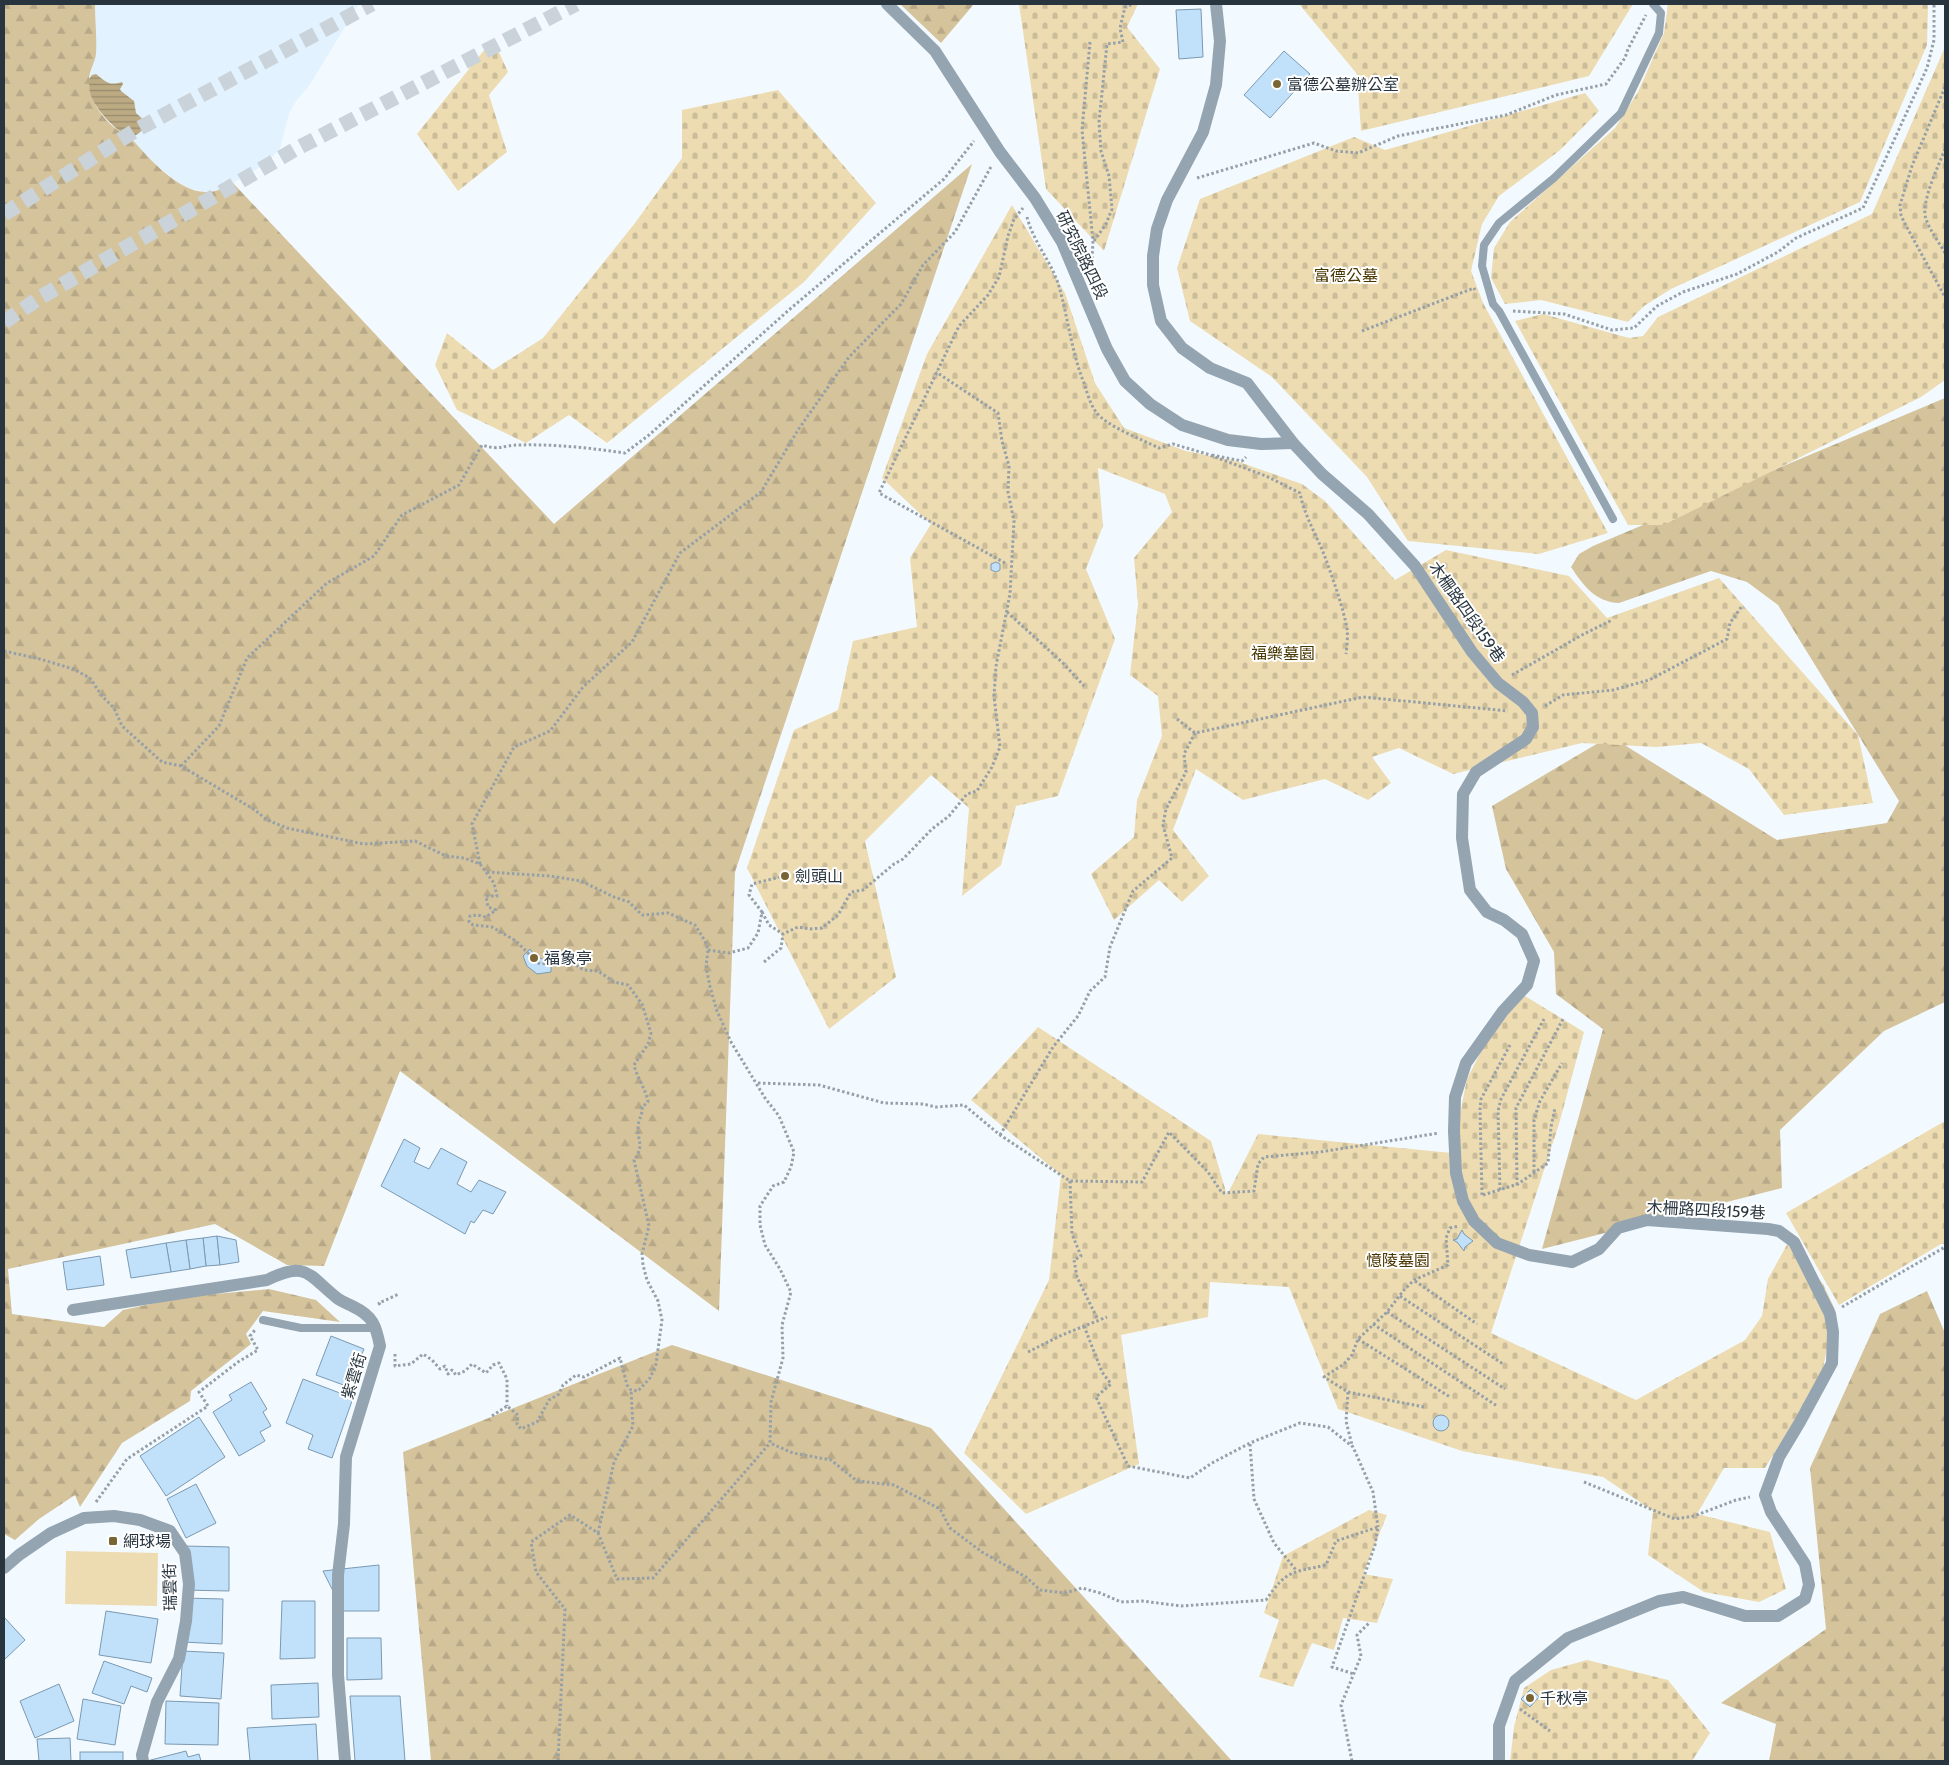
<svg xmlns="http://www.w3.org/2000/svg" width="1949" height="1765" font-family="Cabin,'Noto Sans TC',sans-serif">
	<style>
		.built { fill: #e2f2fe }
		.forest { fill: url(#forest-firs) }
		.cemetery { fill: url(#cemetery-stones) }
		.pitch { fill: #eddbb2 }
		.water { fill: url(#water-rules) }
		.building { fill: #c1e1fb; stroke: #7b99b1 }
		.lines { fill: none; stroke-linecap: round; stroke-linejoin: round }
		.highway-tunnel { stroke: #cad3d9; stroke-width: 15; stroke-dasharray: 15 8; stroke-linecap: butt }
		.path { stroke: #96a0a7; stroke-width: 3; stroke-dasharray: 2.5 2.5; stroke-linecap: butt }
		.lane { stroke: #94a4b1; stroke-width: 8 }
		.street { stroke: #94a4b1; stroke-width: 12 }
		.poi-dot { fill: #796433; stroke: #fff; stroke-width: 2 }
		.labels { text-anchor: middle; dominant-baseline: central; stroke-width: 4; stroke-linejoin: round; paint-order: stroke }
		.poi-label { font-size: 16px; fill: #28353f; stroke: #fff; text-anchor: start }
		.street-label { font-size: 16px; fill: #28353f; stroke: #fff }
		.park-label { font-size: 16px; fill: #493701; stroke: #fff }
	</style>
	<defs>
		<pattern id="forest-firs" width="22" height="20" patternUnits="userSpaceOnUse" patternTransform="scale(1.25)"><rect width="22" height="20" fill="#d5c39b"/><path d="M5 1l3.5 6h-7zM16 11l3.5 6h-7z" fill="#b7a887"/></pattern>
		<pattern id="cemetery-stones" width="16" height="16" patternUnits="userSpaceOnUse" patternTransform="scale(1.25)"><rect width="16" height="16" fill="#eddbb2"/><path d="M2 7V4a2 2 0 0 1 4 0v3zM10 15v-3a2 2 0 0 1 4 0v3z" fill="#cbbd9a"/></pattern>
		<pattern id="water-rules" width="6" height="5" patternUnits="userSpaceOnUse" patternTransform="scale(1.25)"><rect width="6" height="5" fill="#bbaa82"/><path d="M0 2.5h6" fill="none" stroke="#988b6c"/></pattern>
	</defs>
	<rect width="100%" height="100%" fill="#f3faff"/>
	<path class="built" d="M95,4H359L309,86L296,101L289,114L280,149L264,165L233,183L216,191L208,192L191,189L179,183L162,170L123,134L89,79L96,55Z"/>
	<g class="forest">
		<path d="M4,4H95C95,20 97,38 96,54C95,63 89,71 89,80C88,102 109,129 129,136C147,156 178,193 207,192C217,192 225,187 233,183L554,524L972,164L735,872L719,1311L400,1071L324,1266L287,1265L215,1224L8,1269L12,1314L104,1327L123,1310L183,1297L269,1289L316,1300L340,1322L263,1311L246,1334L251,1344L191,1391L190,1401L122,1443L80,1507L75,1495L39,1519L15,1540L4,1534Z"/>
		<path d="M900,4H974L941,43Z"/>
		<path d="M1945,398V1002L1884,1031L1780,1130L1782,1188L1542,1249L1603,1029L1556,994L1554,952L1506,869L1492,806L1610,736L1777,840L1887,823L1899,801L1778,605L1747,582L1711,571L1619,603C1595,602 1583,585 1571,567L1579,554L1593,546Z"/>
		<path d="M1927,1291L1945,1333V1761H1769L1776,1724L1721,1703L1826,1629L1810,1468L1880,1314Z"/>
		<path d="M672,1345L931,1428L1232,1761H431L403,1452Z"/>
	</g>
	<g class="cemetery">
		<path d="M1019,4H1138L1127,27L1160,69L1104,251L1046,189Z"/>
		<path d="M1299,4H1633L1589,76L1361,131L1357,74Z"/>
		<path d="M1668,4H1928L1927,45L1860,202L1671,289L1644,306L1628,322L1541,300L1505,304L1491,278L1494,248L1510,222L1615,128L1638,92L1664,33Z"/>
		<path d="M1945,38V380L1921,397L1664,525H1628L1515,321L1543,314L1629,338L1643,336L1658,317L1872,214L1945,47Z"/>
		<path d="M493,39L508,72L489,95L507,152L458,191L417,134Z"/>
		<path d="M778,90L876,203L804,282L607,443L569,415L526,443L457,410L435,365L447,333L493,370L543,338L635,223L682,158V110Z"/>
		<path d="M1585,93L1599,111L1559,151L1499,196L1482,224L1471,271L1483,303L1608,533L1539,554L1408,541L1367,477L1272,377L1190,321L1177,268L1200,199L1354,137L1385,150Z"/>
		<path d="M1012,205L1065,293L1095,383L1124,428L1186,451L1236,461L1302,484L1325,501L1395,580L1446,550L1569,576L1607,618L1719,578L1858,735L1873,803L1784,815L1749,769L1701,743L1656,747L1582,743L1453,774L1399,748L1372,757L1391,783L1368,800L1325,779L1243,800L1196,769L1173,830L1209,876L1182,902L1159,880L1114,920L1091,874L1134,837L1137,800L1162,736L1158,696L1130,675L1138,604L1134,558L1172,512L1165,494L1098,468L1103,526L1086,569L1115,639L1058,796L1016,806L1001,865L962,896L969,808L931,775L865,841L896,977L829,1029L747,868L794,730L838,710L853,641L917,627L910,558L931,524L882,478L927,354Z"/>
		<path d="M1525,996L1584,1032L1559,1124L1491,1333L1636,1400L1745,1340L1762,1316L1768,1279L1789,1241L1823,1284L1835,1309L1821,1378L1765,1468H1724L1697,1514L1770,1532L1786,1589L1759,1602L1704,1592L1648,1555L1653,1511L1603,1477L1462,1451L1338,1409L1289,1287L1210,1282L1208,1317L1121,1335L1139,1464L1026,1514L964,1453L1049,1280L1061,1175L971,1100L1038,1027L1211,1141L1227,1195L1258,1134L1452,1153L1467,1079L1493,1028Z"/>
		<path d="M1945,1121V1244H1941L1839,1305L1786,1213Z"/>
		<path d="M1369,1510L1387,1515L1363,1574L1393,1579L1377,1623L1343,1618L1334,1650L1312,1643L1293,1687L1259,1677L1279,1620L1264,1613L1283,1556Z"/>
		<path d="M1587,1660L1668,1680L1710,1733L1692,1761H1510L1514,1727L1524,1688L1551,1670Z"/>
	</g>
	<path class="pitch" d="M66,1551L158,1553L157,1606L65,1604Z"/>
	<path class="water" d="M96,74C106,82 109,86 122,82L123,84L120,89L121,91L134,101L136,113L146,122L145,128C141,131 137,136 132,136C119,136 96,109 92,98C89,92 89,85 89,79L92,75Z"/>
	<g class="building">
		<path d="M1201,9L1203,57L1179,59L1176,10Z"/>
		<path d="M1284,51L1310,74L1270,118L1244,95Z"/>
		<path d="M996,562L1000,564V570L996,572L991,570V564Z"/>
		<path d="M530,949L534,955L544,960L551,957V972L537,974L527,966L523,956Z"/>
		<path d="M404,1139L420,1148L414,1162L429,1169L441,1148L467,1162L457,1184L471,1192L479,1180L506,1192L493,1214L483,1210L474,1223L471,1221L465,1234L381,1186Z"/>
		<path d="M1462,1230L1464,1234L1473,1241L1465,1247L1464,1251L1457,1242L1453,1240L1457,1239Z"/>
		<path d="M217,1236L220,1265L206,1266L203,1238Z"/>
		<path d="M217,1236L236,1240L239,1262L220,1265Z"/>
		<path d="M203,1238L206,1266L190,1269L186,1240Z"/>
		<path d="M186,1240L190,1269L171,1272L166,1243Z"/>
		<path d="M166,1243L171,1272L131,1278L126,1250Z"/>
		<path d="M100,1256L104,1285L67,1290L63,1262Z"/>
		<path d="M331,1336L364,1349L349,1387L316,1375Z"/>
		<path d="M303,1379L353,1398L332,1458L308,1449L313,1435L286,1423Z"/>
		<path d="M251,1382L267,1409L263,1412L271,1426L260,1432L265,1441L239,1456L213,1412L232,1400L229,1395Z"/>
		<circle cx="1441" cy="1423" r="8"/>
		<path d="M199,1417L225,1457L166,1496L140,1456Z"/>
		<path d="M196,1484L216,1523L186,1538L167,1499Z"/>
		<path d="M184,1546L229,1547V1591L184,1590Z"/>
		<path d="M379,1565V1611H343L323,1571Z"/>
		<path d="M184,1598L223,1599L222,1644L183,1642Z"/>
		<path d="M282,1601H315V1658L280,1659Z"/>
		<path d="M106,1611L158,1619L151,1663L99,1655Z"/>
		<path d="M4,1617L25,1640L4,1660Z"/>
		<path d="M347,1638H381L382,1679L347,1680Z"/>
		<path d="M183,1651L224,1653L221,1699L180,1696Z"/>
		<path d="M104,1661L152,1678L147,1692L131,1686L124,1704L92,1693Z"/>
		<path d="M318,1683L319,1717L272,1719L271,1685Z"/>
		<path d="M59,1684L74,1721L35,1738L20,1701Z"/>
		<path d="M1531,1689L1539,1697L1530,1707L1521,1699Z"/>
		<path d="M350,1696H400L405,1761H355Z"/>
		<path d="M83,1699L121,1706L115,1745L77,1739Z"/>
		<path d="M166,1701L219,1703L218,1745L165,1744Z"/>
		<path d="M316,1724L318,1761H250L247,1728Z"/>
		<path d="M70,1738L71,1761H39L37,1739Z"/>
		<path d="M186,1751L188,1757L199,1754L201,1761H147Z"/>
		<rect x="80" y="1752" width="43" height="9"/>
	</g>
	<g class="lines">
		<g class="highway-tunnel">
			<path d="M4,214L136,130L372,4"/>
			<path d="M4,322L41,297L294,150L576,4"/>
		</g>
		<g class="path">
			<path d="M1090,42L1082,130L1093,241L1092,260L1099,285"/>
			<path d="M1945,87L1912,166L1900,205L1901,215L1904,222L1945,297"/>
			<path d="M1945,149C1939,165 1920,203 1926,219C1930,231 1939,242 1945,253"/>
			<path d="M1197,178L1314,143L1336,151L1358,153L1398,136L1506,115L1556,95L1606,84L1625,58L1628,49L1646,15"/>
			<path d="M1027,217C1033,241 1050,260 1058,283C1068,316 1071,351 1084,383C1087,392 1090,404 1096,412C1106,426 1143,440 1159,448L1173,444L1207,454L1266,476L1300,493C1304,515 1317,536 1325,557C1333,579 1342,604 1347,628C1348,636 1347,646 1346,654"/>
			<path d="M1094,241L1106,224L1112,209L1109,176L1101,151L1099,122L1107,44L1123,42L1120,28L1125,7L1134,4"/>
			<path d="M1513,311L1564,314L1612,330L1634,328L1657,306L1683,292L1737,274L1778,252L1796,238L1863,208L1927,68L1934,40V4"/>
			<path d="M1362,331L1474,288L1475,290"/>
			<path d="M1212,455L1242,461L1246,457"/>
			<path d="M1005,563L879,493L959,326L988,295L999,277L1008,236L1014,219L1023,208"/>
			<path d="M1007,612L1063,663L1084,686"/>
			<path d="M4,651L40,659L73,669L90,678L102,696L114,708L122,726L162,762L181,766L255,810L267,820L287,828L364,844L415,841L446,856L464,858L480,864L494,883L497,896H486L488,907L496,910L486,917L477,915L470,916L469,922L473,925L492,927L516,941L528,953L533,960L540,964L569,961L584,970L598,971L614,982L628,985L642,1004L651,1033L648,1044L634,1065C637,1078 646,1089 648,1102L642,1107C643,1114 639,1118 638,1126C637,1141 645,1145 634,1160L649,1226L642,1254L643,1265L647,1280L658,1301L662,1320L656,1364L650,1378L638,1391L631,1390L627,1385L620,1358L584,1377L576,1375L563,1385L559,1394L549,1400L537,1422L521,1429L517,1424L518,1415L507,1406"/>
			<path d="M1512,675L1582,635L1612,620"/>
			<path d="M1545,706L1563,695L1613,690L1649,680L1727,639L1730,623L1742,606"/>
			<path d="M1177,719L1195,733L1363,697L1508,711"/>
			<path d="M181,766L219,726L247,658L327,583L374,556L402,515L459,485L482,445C501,451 502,445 520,445C555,444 590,448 625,453L649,435L790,309L944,179L974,141"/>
			<path d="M480,864L472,824L514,747L550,731L583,687L632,642L680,553L761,492L798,430L849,357L901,304L923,265L955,232L992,165"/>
			<path d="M487,872L550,876L581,881L614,897L629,902L642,915L668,913L695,925L705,941L708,950L706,966L710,987L717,1011L731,1042L765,1098L779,1116L794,1152L791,1167L784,1182L773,1186L760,1206V1225L765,1245L780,1269L791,1292L782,1325L783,1358L771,1402L770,1443L793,1453L831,1460L857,1481L894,1485L940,1509L950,1528L982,1552L1026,1577L1040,1590L1065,1593L1082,1588L1100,1593L1121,1602L1142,1601L1181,1606L1266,1600C1287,1569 1292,1573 1326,1565L1336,1541L1378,1527L1375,1545L1332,1667L1354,1674"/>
			<path d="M762,912L769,925L783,934L798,927L810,929L822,928L838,915L851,892L863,890L894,864L903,859L932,829L949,816L967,794L977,791L992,767L1000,747L994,696L996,666L1010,594L1014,521L1008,492L1009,466L1002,441L998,413L936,372"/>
			<path d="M708,950L729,953L748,948L758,933L762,912L749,895L752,884L784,876"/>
			<path d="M764,962L781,948L783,934"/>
			<path d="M758,1083L819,1085L884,1103L923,1104L936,1107L964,1105L1000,1135L1070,1181L1142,1182L1169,1132L1208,1172L1222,1193L1254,1191L1258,1164L1264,1157L1320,1152L1439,1133"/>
			<path d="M1000,1135L1053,1047L1078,1016L1090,991L1105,977L1110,947L1133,891L1172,858L1163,825L1166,809L1186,772L1184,754L1195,733"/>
			<path d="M1534,1172V1120L1540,1101L1562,1063"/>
			<path d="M1070,1181L1072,1234L1081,1256L1074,1260L1077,1277L1098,1320"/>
			<path d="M1517,1185L1516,1108L1563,1019"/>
			<path d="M1500,1190L1498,1111L1501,1099L1544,1019"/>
			<path d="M1482,1195L1480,1109L1481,1099L1510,1045"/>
			<path d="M1483,1195L1518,1184L1548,1163L1551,1127L1555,1108"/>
			<path d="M1415,1281L1477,1324"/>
			<path d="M1400,1296L1503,1364"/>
			<path d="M380,1305L379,1303L399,1294"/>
			<path d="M1842,1307L1945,1247"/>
			<path d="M1387,1312L1505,1389"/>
			<path d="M1373,1324L1497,1406"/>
			<path d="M1084,1326L1102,1372L1111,1384L1096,1397L1128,1466L1190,1478L1212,1463L1250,1443L1300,1423L1328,1427L1353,1447L1373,1492L1378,1527"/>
			<path d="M1358,1339L1450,1397"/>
			<path d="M1028,1352L1062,1335L1107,1317"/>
			<path d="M395,1354V1366L411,1364L423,1354L432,1360L440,1369L445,1366L448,1374L452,1370L456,1375L465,1371L472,1364L486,1373L493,1365L499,1363L507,1379V1406"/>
			<path d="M1348,1392L1346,1421L1352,1445"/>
			<path d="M1424,1407L1348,1392L1324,1377L1344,1364L1352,1355L1358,1339L1387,1312L1404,1290L1414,1280L1448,1265L1446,1238L1450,1228L1459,1226"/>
			<path d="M492,1416L507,1406"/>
			<path d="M1250,1444L1254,1499L1274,1543L1296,1570"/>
			<path d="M1584,1482L1675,1519L1694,1516L1736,1500L1750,1497"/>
			<path d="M96,1502L127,1459L208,1406L199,1392L238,1362L258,1350L250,1336L255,1330"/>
			<path d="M598,1533L614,1462L633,1426L631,1390"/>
			<path d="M1520,1709L1550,1731"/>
			<path d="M558,1761L565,1609L536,1572L531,1542L570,1515L598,1533L617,1579L653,1578L770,1443"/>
			<path d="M1352,1761L1341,1705L1361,1656L1357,1635L1369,1623"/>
		</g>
		<g class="lane">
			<path d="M1613,519L1499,311L1493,304L1482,266L1484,245L1499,223L1554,178L1621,113L1659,33L1661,13L1653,4"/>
			<path d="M263,1320L301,1328H377"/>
		</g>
		<g class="street">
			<path d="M887,4L935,51L1000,152L1035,198L1062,242L1107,349L1125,381L1150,404L1182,425L1228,440L1261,444L1293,443"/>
			<path d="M1216,4L1220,41L1216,85L1203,132L1167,200L1157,229L1153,256V285L1161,321L1182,348L1210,368L1247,383L1293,443L1322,474L1368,514L1415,566L1472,652L1498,683L1523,702L1532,713L1533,727L1526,739L1476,772L1463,794L1462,838L1470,890L1487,912L1504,920L1522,934L1534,961L1527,985L1503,1011L1466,1063L1455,1097L1454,1131L1456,1173L1463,1201L1474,1221L1497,1243L1529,1255L1572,1262L1599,1249L1618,1228L1647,1220L1768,1229L1779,1231L1794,1242L1830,1314L1833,1332L1832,1363L1800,1422L1779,1457L1765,1495L1771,1512L1805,1564L1809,1585L1805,1599L1778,1616H1745L1683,1597L1659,1601L1568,1638L1515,1681L1499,1726V1761"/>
			<path d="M73,1310L267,1280C307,1260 308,1275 337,1298C342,1302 349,1304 354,1307C373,1316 376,1326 380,1346L346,1457L344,1524L338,1575V1675L345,1761"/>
			<path d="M4,1568L19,1555L51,1533L84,1518L114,1516L140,1520L170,1531L185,1553L189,1584L186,1621L179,1659L157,1702L142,1755L143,1761"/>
		</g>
	</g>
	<g class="poi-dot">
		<circle cx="1277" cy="84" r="5"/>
		<circle cx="785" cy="876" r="5"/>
		<circle cx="534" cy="958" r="5"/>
		<rect x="108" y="1536" width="10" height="10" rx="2.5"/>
		<circle cx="1530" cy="1698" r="5"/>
	</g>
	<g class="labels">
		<g class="poi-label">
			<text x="1287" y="84">富德公墓辦公室</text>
			<text x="795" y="876">劍頭山</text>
			<text x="544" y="958">福象亭</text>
			<text x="123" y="1541">網球場</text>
			<text x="1540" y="1698">千秋亭</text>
		</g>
		<g class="street-label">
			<text transform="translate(1082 255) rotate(64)">研究院路四段</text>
			<text transform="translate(1467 612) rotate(55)">木柵路四段159巷</text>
			<text transform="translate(1706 1210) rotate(3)">木柵路四段159巷</text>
			<text transform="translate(354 1376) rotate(-73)">紫雲街</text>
			<text transform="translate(170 1587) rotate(-91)">瑞雲街</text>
		</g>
		<g class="park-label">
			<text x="1346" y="275">富德公墓</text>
			<text x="1283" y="653">福樂墓園</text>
			<text x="1398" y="1260">憶陵墓園</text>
		</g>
	</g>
	<rect width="1949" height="1765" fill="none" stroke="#28353f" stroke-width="10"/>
</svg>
